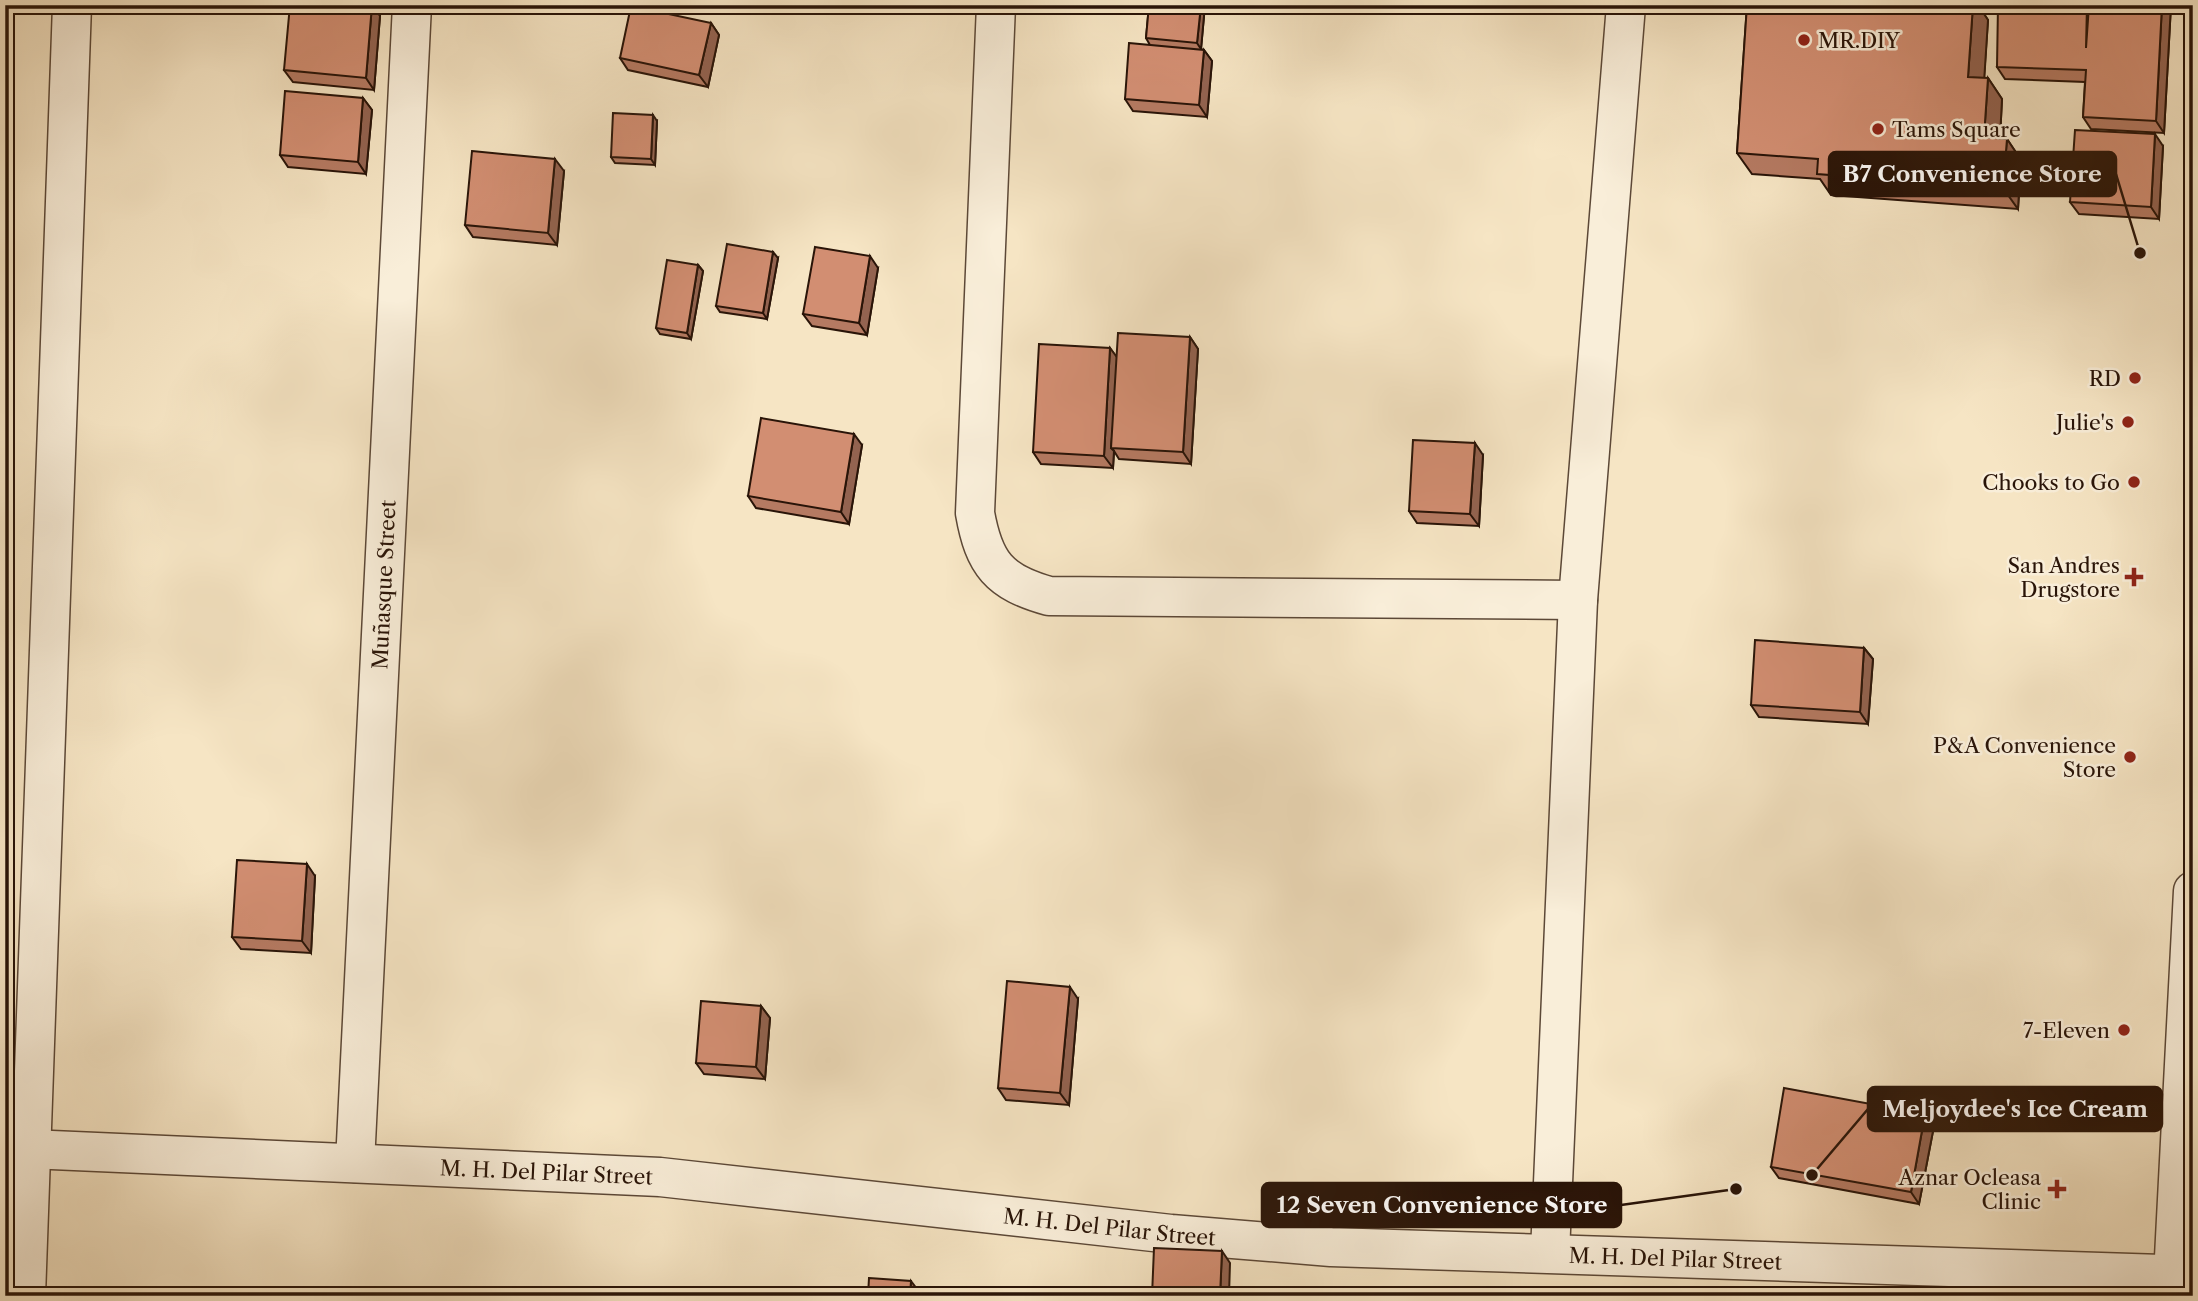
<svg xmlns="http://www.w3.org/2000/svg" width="2198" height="1301" font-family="'Libre Caslon Text',serif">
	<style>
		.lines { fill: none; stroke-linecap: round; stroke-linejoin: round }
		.minor-casing { stroke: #5c4837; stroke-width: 41 }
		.minor { stroke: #f9eed9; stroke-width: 38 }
		.wall { fill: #b57a62; stroke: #291408; stroke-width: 2 }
		.shaded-wall { fill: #936350; stroke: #291408; stroke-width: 2 }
		.building { fill: #d28e72; stroke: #291408; stroke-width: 2 }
		.poi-dot { fill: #8f2418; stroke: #f9eed9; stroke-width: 2.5 }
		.labels { text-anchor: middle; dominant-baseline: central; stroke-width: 5; stroke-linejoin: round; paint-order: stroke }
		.poi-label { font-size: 21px; fill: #291408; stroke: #f9eed9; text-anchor: end }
		.street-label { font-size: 21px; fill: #291408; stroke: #f9eed9 }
		.leader { fill: none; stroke: #291408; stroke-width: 2.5 }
		.callout-dot { fill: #291408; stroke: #f9eed9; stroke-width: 2.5 }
		.callout { fill: #291408; stroke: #291408; stroke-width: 2.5 }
		.callout-label { font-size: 23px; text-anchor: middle; font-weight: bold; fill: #fff }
	</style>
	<rect width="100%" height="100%" fill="#f6e5c4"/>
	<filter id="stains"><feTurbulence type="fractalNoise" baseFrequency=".00286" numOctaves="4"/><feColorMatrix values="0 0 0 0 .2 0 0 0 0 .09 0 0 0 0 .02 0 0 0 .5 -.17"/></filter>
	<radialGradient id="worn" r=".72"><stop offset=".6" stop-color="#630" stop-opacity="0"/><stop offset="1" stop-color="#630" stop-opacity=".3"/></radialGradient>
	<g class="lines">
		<g class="minor-casing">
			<g id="minor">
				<path d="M996,5L975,513C984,564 999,582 1049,596L1578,600"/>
				<path id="s1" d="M5,1146L29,1149L660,1177L1171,1234L1331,1247L2193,1275"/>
				<path id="s2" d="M355,1163L412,5"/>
				<path d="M1550,1253L1578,600L1626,5"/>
				<path d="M26,1296L72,5"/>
				<path d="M2172,1296L2193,891"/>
			</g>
		</g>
		<use href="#minor" class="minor"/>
	</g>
	<g class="wall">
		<path d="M1149,5H1205L1201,49L1204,50L1212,61L1207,117L1133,111L1125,99L1150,45L1146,38Z"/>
		<path d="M1747,5H1978L1988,20L1984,78H1988L2002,99L2000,138L2007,139L2021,160L2018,209L1831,195L1820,179L1752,174L1737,153Z"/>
		<path d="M2171,5L2164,133L2091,129L2083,117L2085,82L2005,79L1997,67Z"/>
		<path d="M380,16L374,90L293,82L284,70Z"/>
		<path d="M711,23L719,35L708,87L628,70L620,58Z"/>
		<path d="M363,98L372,110L366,174L288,167L280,155Z"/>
		<path d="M657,121L655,165L615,163L611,157Z"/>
		<path d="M2163,146L2159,219L2079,214L2070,202Z"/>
		<path d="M564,171L557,245L473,237L465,225Z"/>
		<path d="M778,258L767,319L720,312L716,306Z"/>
		<path d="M698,265L703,271L691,339L660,334L656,328Z"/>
		<path d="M878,268L867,335L812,326L803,314Z"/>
		<path d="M1190,337L1198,349L1191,464L1119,459L1114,451L1113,468L1041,464L1033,452L1110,348L1117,358Z"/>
		<path d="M862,445L849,524L756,508L748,496Z"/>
		<path d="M1483,455L1479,526L1417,523L1409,511Z"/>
		<path d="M1864,648L1873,659L1868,724L1759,717L1751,705Z"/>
		<path d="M315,876L311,953L241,949L232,937Z"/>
		<path d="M1078,999L1069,1105L1006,1100L998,1088Z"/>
		<path d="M761,1006L770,1018L765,1079L704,1074L696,1063Z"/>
		<path d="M1925,1114L1934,1126L1919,1204L1779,1178L1771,1167Z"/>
	</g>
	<g class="shaded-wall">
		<path d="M372,5L380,16L374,90L366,78Z"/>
		<path d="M1201,5H1205L1201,49L1197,43Z"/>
		<path d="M1973,5H1978L1988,20L1983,98L1968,77Z"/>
		<path d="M2162,5H2171L2164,133L2156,121Z"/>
		<path d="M711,23L719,35L708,87L699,75Z"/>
		<path d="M1204,50L1212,61L1207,117L1199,105Z"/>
		<path d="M1988,78L2002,99L1999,158L1984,137Z"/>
		<path d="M363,98L372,110L366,174L358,162Z"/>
		<path d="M653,115L657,121L655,165L651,159Z"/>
		<path d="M2155,134L2163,146L2159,219L2151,207Z"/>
		<path d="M2007,139L2021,160L2018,209L2003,188Z"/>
		<path d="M555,159L564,171L557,245L548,233Z"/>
		<path d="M773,252L778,258L767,319L763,313Z"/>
		<path d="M870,256L878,268L867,335L859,323Z"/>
		<path d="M698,265L703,271L691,339L687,333Z"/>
		<path d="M1190,337L1198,349L1191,464L1183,452Z"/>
		<path d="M1110,348L1119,360L1111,448L1114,451L1113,468L1104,456Z"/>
		<path d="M854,434L862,445L849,524L841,512Z"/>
		<path d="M1475,443L1483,455L1479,526L1470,514Z"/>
		<path d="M1864,648L1873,659L1868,724L1860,712Z"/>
		<path d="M307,864L315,876L311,953L302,941Z"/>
		<path d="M1070,987L1078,999L1069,1105L1060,1093Z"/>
		<path d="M761,1006L770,1018L765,1079L756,1067Z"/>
		<path d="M1925,1114L1934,1126L1919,1204L1911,1192Z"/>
		<path d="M1222,1251L1230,1263L1229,1296H1220Z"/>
		<path d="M911,1281L920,1293L919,1296H910Z"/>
	</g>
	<g class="building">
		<path d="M290,5H372L366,78L284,70Z"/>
		<path d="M1149,5H1201L1197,43L1146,38Z"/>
		<path d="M1747,5H1973L1968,77L1988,78L1984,137L2007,139L2003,188L1817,174L1818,159L1737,153Z"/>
		<path d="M1998,5H2087L2086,48L2089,5H2162L2156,121L2083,117L2086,70L1997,67Z"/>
		<path d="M631,6L711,23L699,75L620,58Z"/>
		<path d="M1129,43L1204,50L1199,105L1125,99Z"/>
		<path d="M285,91L363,98L358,162L280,155Z"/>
		<path d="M613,113L653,115L651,159L611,157Z"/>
		<path d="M2075,130L2155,134L2151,207L2070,202Z"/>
		<path d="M472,151L555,159L548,233L465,225Z"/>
		<path d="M727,244L773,252L763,313L716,306Z"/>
		<path d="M815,247L870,256L859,323L803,314Z"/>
		<path d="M667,260L698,265L687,333L656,328Z"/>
		<path d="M1118,333L1190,337L1183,452L1111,448Z"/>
		<path d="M1039,344L1110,348L1104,456L1033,452Z"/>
		<path d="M761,418L854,434L841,512L748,496Z"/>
		<path d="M1413,440L1475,443L1470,514L1409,511Z"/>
		<path d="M1755,640L1864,648L1860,712L1751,705Z"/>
		<path d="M237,860L307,864L302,941L232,937Z"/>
		<path d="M1007,981L1070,987L1060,1093L998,1088Z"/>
		<path d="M701,1001L761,1006L756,1067L696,1063Z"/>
		<path d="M1784,1088L1925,1114L1911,1192L1771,1167Z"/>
		<path d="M1154,1248L1222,1251L1220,1296H1152Z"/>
		<path d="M869,1278L911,1281L910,1296H868Z"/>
	</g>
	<g class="poi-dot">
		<circle cx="1804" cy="40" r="7"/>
		<circle cx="1878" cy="129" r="7"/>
		<circle cx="2135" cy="378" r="7"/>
		<circle cx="2128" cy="422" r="7"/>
		<circle cx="2134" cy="482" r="7"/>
		<path d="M2130.5 566.5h7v7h7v7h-7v7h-7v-7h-7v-7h7z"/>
		<circle cx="2130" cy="757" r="7"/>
		<circle cx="2124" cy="1030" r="7"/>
		<path d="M2053.5 1178.5h7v7h7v7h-7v7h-7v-7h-7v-7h7z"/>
	</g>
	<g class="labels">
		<g class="poi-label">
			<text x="1818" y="40" text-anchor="start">MR.DIY</text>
			<text x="1892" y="129" text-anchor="start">Tams Square</text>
			<text x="2121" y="378">RD</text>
			<text x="2114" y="422">Julie's</text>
			<text x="2120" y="482">Chooks to Go</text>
			<text x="2120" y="565">San Andres<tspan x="2120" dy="24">Drugstore</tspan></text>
			<text x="2116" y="745">P&amp;A Convenience<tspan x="2116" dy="24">Store</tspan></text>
			<text x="2110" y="1030">7-Eleven</text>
			<text x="2041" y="1177">Aznar Ocleasa<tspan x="2041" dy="24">Clinic</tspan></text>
		</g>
		<g class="street-label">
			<text stroke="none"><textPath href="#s2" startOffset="579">Muñasque Street</textPath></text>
			<text stroke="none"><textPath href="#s1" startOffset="542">M. H. Del Pilar Street</textPath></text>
			<text stroke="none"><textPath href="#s1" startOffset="1108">M. H. Del Pilar Street</textPath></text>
			<text stroke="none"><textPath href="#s1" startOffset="1675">M. H. Del Pilar Street</textPath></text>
		</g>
	</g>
	<path class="leader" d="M2140 253L2116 174M1812 1175L1868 1109M1736 1189L1621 1205"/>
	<g class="callout-dot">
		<circle cx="2140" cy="253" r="7"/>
		<circle cx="1812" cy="1175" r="7"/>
		<circle cx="1736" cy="1189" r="7"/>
	</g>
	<g class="callout">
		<rect x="1829" y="152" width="287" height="44" rx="7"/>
		<rect x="1868" y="1087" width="294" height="44" rx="7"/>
		<rect x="1262" y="1183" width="359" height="44" rx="7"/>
	</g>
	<g class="callout-label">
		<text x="1972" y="182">B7 Convenience Store</text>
		<text x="2015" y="1117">Meljoydee's Ice Cream</text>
		<text x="1442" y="1213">12 Seven Convenience Store</text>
	</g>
	<rect width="2198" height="1301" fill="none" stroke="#f6e5c4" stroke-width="28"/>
	<rect x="7" y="7" width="2184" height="1287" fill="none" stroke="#291408" stroke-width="3.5"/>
	<rect x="14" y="14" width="2170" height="1273" fill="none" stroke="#291408" stroke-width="2"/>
	<rect width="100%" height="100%" filter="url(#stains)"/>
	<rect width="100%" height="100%" fill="url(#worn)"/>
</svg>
